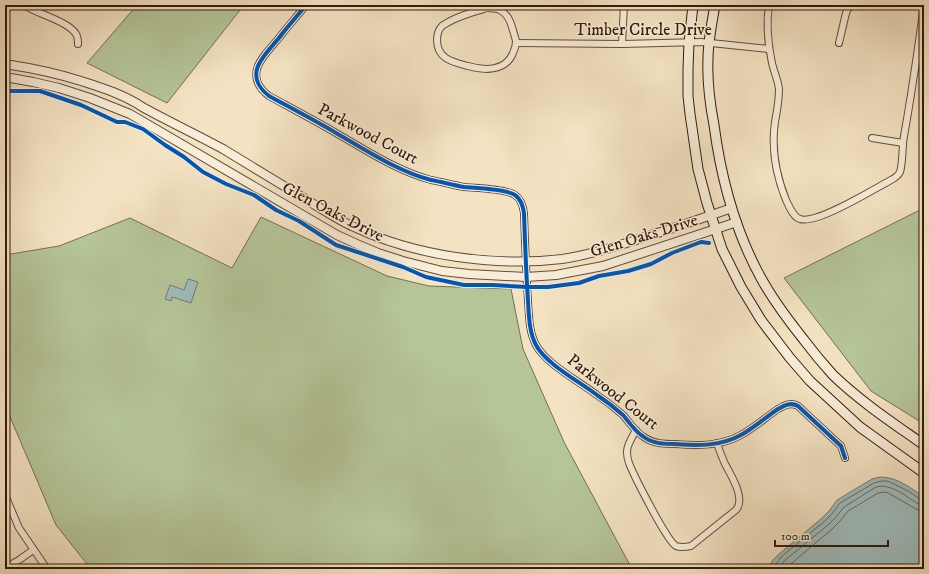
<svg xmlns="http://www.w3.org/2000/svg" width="929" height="574" font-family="'IM FELL DW Pica',serif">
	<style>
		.green { fill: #b5c598; stroke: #756f52 }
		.water { fill: #9fbcbc; stroke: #757b75 }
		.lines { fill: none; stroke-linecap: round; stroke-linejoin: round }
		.shore { stroke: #6a6a64; stroke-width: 1 }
		.minor-casing { stroke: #654c39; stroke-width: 8 }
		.tertiary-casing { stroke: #654c39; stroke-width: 10 }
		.secondary-casing { stroke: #35190b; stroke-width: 11 }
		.minor { stroke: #f8edd8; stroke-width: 6 }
		.tertiary { stroke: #f8edd8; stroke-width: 8 }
		.secondary { stroke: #f8edd8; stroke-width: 9 }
		.cycleway-casing { stroke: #f8edd8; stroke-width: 6 }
		.cycleway { stroke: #0057b8; stroke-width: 4 }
		.labels { text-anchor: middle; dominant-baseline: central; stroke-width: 3; stroke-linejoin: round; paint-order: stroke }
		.street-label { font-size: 17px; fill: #35190b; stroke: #f8edd8 }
	</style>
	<rect width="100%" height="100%" fill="#f4e3c3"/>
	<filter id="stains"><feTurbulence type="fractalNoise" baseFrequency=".005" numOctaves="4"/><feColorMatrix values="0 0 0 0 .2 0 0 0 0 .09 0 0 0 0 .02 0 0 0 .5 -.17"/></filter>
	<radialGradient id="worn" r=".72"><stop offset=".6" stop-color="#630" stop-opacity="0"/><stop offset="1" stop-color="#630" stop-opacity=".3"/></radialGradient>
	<g class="green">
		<path d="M137,5H244L167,103L87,63Z"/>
		<path d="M924,208V424L871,391L784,278Z"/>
		<path d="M261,217L387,276L429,286L511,289L523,349L564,442L632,569H91L56,525L5,405V255L59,246L130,218L232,268Z"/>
	</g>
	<g class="water">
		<path d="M188,279L198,282L191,303L172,297L171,301L165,299L170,285L184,290Z"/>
		<path d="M880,477C897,477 911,488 924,497V569H762L770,565L773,560L779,554L822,518L829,511L837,500L872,479Z"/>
	</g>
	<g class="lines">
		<g class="shore">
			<path d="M770,569C775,567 778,561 781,557L825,521L832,514L840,503L874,483L881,481H887L892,483L910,492L921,500H924"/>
			<path d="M778,569L784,561L828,525L836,517L844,507L876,487C888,484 899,491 909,498C914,501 918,505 924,505"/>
			<path d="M785,569L832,529L840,521L848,511L878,493L885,492L888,493L904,502L916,509L924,511"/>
		</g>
		<g class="minor-casing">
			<g id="minor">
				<path d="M24,5C37,14 68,21 76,34C78,37 78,40 78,44"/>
				<path d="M306,5C298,15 290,24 282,34C275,44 260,57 257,69C254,81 260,89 269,96C291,108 314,120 336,133C366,150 397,171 431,180C442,182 453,185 464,187C476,188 507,189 515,195C521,199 523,206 524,213C525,243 526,271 528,301C529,316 529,332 536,345C546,364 580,382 597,395C606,401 615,408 623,415C630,423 635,432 644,437C653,444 665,444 676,444C698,446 721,446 741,435C754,428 766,417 778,409C785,405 791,402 798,406L841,446L845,458"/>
				<path d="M769,5C766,24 768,44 772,63C774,72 778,80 779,89C779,101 777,111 775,122C771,149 776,175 786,200C789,206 793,217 800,219C816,225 874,189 891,180C895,178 898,176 900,172C903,163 902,146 904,136C912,92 918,49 924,5"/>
				<path d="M487,8C491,8 496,8 500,10C506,13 510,20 512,27C513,31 515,36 516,41C516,45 515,49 513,53C506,71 485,71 468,66C453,62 437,59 437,40C437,34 438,30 442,26C454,17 473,12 487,8Z"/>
				<path d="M516,43L622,44L701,42L769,49"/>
				<path d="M839,43L846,13L850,5"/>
				<path d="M622,44L624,5"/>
				<path d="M872,138L903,143"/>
				<path d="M636,430C629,443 624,449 629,463C634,476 667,541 676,546C681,548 686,547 691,546L736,510C746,499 731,475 725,464C722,457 719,450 717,443"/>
				<path d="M5,495L19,528L47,569"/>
				<path d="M5,568L19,560L33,550"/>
			</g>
		</g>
		<g class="tertiary-casing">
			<g id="tertiary">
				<path d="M5,64C31,68 56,73 81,81C103,88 125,95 144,108C170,122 197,135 223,149C251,166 279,183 307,200C322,209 338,220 354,227C415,256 495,267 562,259C590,255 618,246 645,237C674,228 703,218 732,208"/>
				<path d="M5,77L33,82L59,88L90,98L130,114L337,235L359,245L378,253L403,261L442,271L469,274L526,277L556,275L603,266L737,222"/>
			</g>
		</g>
		<g class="secondary-casing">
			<g id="secondary">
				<path d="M693,5L689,43L688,69V96L690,114L698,169L707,203L722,249L741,287L761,320L790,358L810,381L860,427L924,473"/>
				<path d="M715,5C712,23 708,41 708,59C707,81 710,104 714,125C721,178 735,231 761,278C773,300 788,320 804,340C813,352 823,364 833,375C861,402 893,423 924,445"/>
			</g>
		</g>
		<use href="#minor" class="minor"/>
		<use href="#tertiary" class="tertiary"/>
		<use href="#secondary" class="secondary"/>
		<g class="cycleway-casing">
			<g id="cycleway">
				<path d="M306,5C298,15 290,24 282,34C275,44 260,57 257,69C254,81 260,89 269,96C291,108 314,120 336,133C366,150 397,171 431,180C442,182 453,185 464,187C476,188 507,189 515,195C521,199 523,206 524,213C525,243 526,271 528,301C529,316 529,332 536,345C546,364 580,382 597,395C606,401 615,408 623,415C630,423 635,432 644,437C653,444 665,444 676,444C698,446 721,446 741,435C754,428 766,417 778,409C785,405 791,402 798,406L841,446L845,458"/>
				<path d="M5,91H40L81,105L117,122H125L143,129L165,145L184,157L203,172L226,184L254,195L276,210L299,221L336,245L403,267L426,277L464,285H493L527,287H548L579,283L599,276L628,271L651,264L672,253L701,242L709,243"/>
			</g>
		</g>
		<use href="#cycleway" class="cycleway"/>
	</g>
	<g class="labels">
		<g class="street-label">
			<text x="643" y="30">Timber Circle Drive</text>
			<text transform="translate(368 134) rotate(28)">Parkwood Court</text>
			<text transform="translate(333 212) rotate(27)">Glen Oaks Drive</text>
			<text transform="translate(644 236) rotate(-17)">Glen Oaks Drive</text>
			<text transform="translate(613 392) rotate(38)">Parkwood Court</text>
		</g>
	</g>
	<rect width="929" height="574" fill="none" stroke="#f4e3c3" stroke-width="20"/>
	<rect x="6" y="6" width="917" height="562" fill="none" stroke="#35190b" stroke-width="2"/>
	<rect x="10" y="10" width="909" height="554" fill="none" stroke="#35190b"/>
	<path d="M775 540v6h113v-6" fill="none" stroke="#35190b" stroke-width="2"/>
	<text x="781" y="540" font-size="12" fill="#35190b" stroke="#f8edd8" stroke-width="3" paint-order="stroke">100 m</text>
	<rect width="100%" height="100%" filter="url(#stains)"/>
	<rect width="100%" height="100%" fill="url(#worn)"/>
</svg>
